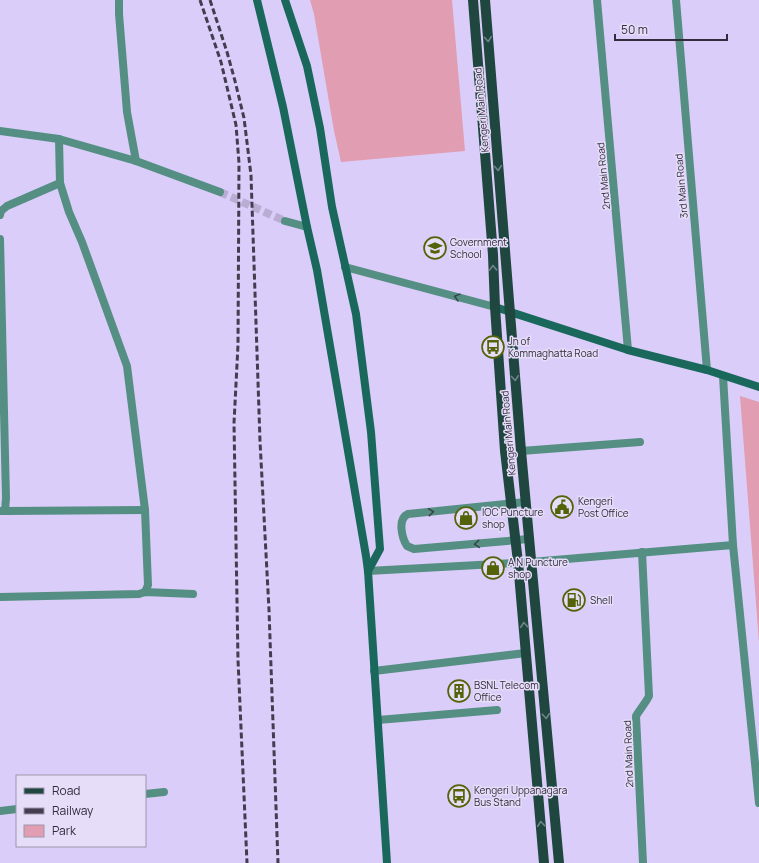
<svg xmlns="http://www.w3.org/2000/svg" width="759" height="863" font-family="Manrope,sans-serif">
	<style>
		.green { fill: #e19db1 }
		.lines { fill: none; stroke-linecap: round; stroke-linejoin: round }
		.street-tunnel { stroke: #b9add3; stroke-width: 8; stroke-dasharray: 8 4; stroke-linecap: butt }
		.lane { stroke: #558f83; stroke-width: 8 }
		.street { stroke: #558f83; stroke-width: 8 }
		.secondary { stroke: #1a685c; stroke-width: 8 }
		.primary { stroke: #1f4740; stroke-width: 10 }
		.rail { stroke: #433d50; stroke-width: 3; stroke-dasharray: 6 3; stroke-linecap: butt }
		.oneway { stroke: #6f838a }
		.oneway2 { stroke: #3b454e }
		.labels { text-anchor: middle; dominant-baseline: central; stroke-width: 3; stroke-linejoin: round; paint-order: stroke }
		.street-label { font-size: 10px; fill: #322c3d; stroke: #e6ddf8 }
		.poi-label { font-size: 10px; fill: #322c3d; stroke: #e6ddf8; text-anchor: start }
	</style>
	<rect width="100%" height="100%" fill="#dbcdf9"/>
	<g class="green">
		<path d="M310,0H452L465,151L341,162L334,131L314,14Z"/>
		<path d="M740,396L759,402V642Z"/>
	</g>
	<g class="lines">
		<path class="street-tunnel" d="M220,192L285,221"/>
		<g class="lane">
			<path d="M521,451L640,442"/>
			<path d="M526,502L408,514C397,519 402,538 407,546L414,549L529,539"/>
			<path d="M374,671L526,653"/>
			<path d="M378,720L497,710"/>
		</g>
		<g class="street">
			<path d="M119,0V14L127,112L136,161"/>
			<path d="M597,0L628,350"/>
			<path d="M676,0L707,370"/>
			<path d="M0,131L59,139L136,161L220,192"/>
			<path d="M59,139L60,183L69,212L82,242L127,366L145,510L148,585L145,592"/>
			<path d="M0,215L1,211L7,206L60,183"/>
			<path d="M285,221L307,227"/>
			<path d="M0,239L6,498L5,511H0"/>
			<path d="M345,267L495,307"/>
			<path d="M5,511L145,510"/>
			<path d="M733,545L759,803"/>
			<path d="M642,552L649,696C645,704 640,709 636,716L643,863"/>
			<path d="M368,571L531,562L733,545L723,376"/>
			<path d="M0,597L139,594L145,592L193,594"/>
			<path d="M145,794L164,792"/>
			<path d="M0,811L17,809"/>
		</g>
		<g class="secondary">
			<path d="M257,0L283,107L307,227L317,270L366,556L368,571L387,863"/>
			<path d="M285,0L307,66L320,128L332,207L356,314L371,432L380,549L368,571"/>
			<path d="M495,307L628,350L707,370L759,387"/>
		</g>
		<g class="primary">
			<path d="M473,0L493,255L495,307L505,451L518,562L544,863"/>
			<path d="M485,0L521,451L559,863"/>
		</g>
		<g class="rail">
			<path d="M200,0L221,62L236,125L239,163L238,345L234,423L238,660L247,863"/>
			<path d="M210,0L227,52L235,81L244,118L251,175L260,441L269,610L278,863"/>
		</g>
	</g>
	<defs><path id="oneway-chevron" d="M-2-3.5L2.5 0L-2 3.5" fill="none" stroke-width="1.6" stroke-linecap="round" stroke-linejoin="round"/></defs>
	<g class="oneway">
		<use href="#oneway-chevron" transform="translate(488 39) rotate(85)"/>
		<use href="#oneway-chevron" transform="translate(498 168) rotate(85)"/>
		<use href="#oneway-chevron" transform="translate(493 268) rotate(-92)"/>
		<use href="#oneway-chevron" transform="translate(515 378) rotate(85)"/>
		<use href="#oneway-chevron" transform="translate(524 625) rotate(-95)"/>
		<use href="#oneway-chevron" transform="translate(546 716) rotate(85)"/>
		<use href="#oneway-chevron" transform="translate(541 824) rotate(-95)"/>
	</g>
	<g class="oneway2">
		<use href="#oneway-chevron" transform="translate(457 297) rotate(-165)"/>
		<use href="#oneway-chevron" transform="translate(431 512) rotate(-6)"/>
		<use href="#oneway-chevron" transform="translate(477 544) rotate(175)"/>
	</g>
	<defs>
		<g id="school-ring" transform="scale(1.15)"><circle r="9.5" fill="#e6ddf8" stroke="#546308" stroke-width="1.5"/><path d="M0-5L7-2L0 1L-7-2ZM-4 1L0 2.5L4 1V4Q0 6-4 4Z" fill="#546308"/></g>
		<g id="bus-ring" transform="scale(1.15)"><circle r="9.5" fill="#e6ddf8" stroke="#546308" stroke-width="1.5"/><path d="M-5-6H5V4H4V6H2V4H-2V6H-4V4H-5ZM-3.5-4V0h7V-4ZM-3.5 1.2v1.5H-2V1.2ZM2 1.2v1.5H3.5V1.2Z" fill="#546308"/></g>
		<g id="civic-ring" transform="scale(1.15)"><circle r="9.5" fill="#e6ddf8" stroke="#546308" stroke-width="1.5"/><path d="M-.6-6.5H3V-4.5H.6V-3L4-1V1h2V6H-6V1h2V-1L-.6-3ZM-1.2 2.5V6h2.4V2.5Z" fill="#546308"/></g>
		<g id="shop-ring" transform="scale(1.15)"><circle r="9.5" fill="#e6ddf8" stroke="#546308" stroke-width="1.5"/><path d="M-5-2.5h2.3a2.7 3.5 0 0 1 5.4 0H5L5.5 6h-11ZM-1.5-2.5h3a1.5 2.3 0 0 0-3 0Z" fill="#546308"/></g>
		<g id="fuel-ring" transform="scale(1.15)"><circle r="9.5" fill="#e6ddf8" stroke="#546308" stroke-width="1.5"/><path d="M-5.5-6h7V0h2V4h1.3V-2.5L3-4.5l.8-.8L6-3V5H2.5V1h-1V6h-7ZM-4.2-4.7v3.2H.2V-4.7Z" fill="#546308"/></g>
		<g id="building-ring" transform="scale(1.15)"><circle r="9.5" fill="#e6ddf8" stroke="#546308" stroke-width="1.5"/><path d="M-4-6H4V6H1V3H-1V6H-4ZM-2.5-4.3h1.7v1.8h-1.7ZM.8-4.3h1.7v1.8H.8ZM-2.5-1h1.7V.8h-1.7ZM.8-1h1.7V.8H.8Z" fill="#546308"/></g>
	</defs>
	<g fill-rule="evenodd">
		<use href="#school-ring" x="435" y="248"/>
		<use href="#bus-ring" x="493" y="347"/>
		<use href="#civic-ring" x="562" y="507"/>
		<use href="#shop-ring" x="466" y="518"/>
		<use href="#shop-ring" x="493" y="568"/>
		<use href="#fuel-ring" x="574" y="600"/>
		<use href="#building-ring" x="459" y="691"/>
		<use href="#bus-ring" x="459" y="796"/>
	</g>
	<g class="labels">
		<g class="street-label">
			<text transform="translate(481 110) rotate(-95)">Kengeri Main Road</text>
			<text transform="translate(603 176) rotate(-95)">2nd Main Road</text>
			<text transform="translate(681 186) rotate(-95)">3rd Main Road</text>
			<text transform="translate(508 433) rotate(-95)">Kengeri Main Road</text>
			<text transform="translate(628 754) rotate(-92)">2nd Main Road</text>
		</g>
		<g class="poi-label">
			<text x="450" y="242">Government<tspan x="450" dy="12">School</tspan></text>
			<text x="508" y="341">Jn of<tspan x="508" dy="12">Kommaghatta Road</tspan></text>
			<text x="578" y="501">Kengeri<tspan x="578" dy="12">Post Office</tspan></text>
			<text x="482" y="512">IOC Puncture<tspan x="482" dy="12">shop</tspan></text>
			<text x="508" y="562">A N Puncture<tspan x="508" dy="12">shop</tspan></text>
			<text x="590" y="600">Shell</text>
			<text x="474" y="685">BSNL Telecom<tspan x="474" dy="12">Office</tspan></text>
			<text x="474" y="790">Kengeri Uppanagara<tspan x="474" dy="12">Bus Stand</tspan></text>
		</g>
	</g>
	<rect x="16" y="775" width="130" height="72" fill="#e6ddf8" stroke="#9e96ad"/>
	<rect x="24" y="788" width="20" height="6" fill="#1f4740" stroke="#9e96ad"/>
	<text x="52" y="795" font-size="12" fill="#322c3d">Road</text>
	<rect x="24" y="808" width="20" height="6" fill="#433d50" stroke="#9e96ad"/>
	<text x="52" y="815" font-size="12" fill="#322c3d">Railway</text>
	<rect x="24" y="825" width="20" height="12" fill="#e19db1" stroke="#9e96ad"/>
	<text x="52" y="835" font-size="12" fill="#322c3d">Park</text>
	<path d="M615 34v6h112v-6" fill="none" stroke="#322c3d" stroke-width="2"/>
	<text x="621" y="34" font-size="12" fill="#322c3d" stroke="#e6ddf8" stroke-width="3" paint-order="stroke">50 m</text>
</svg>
